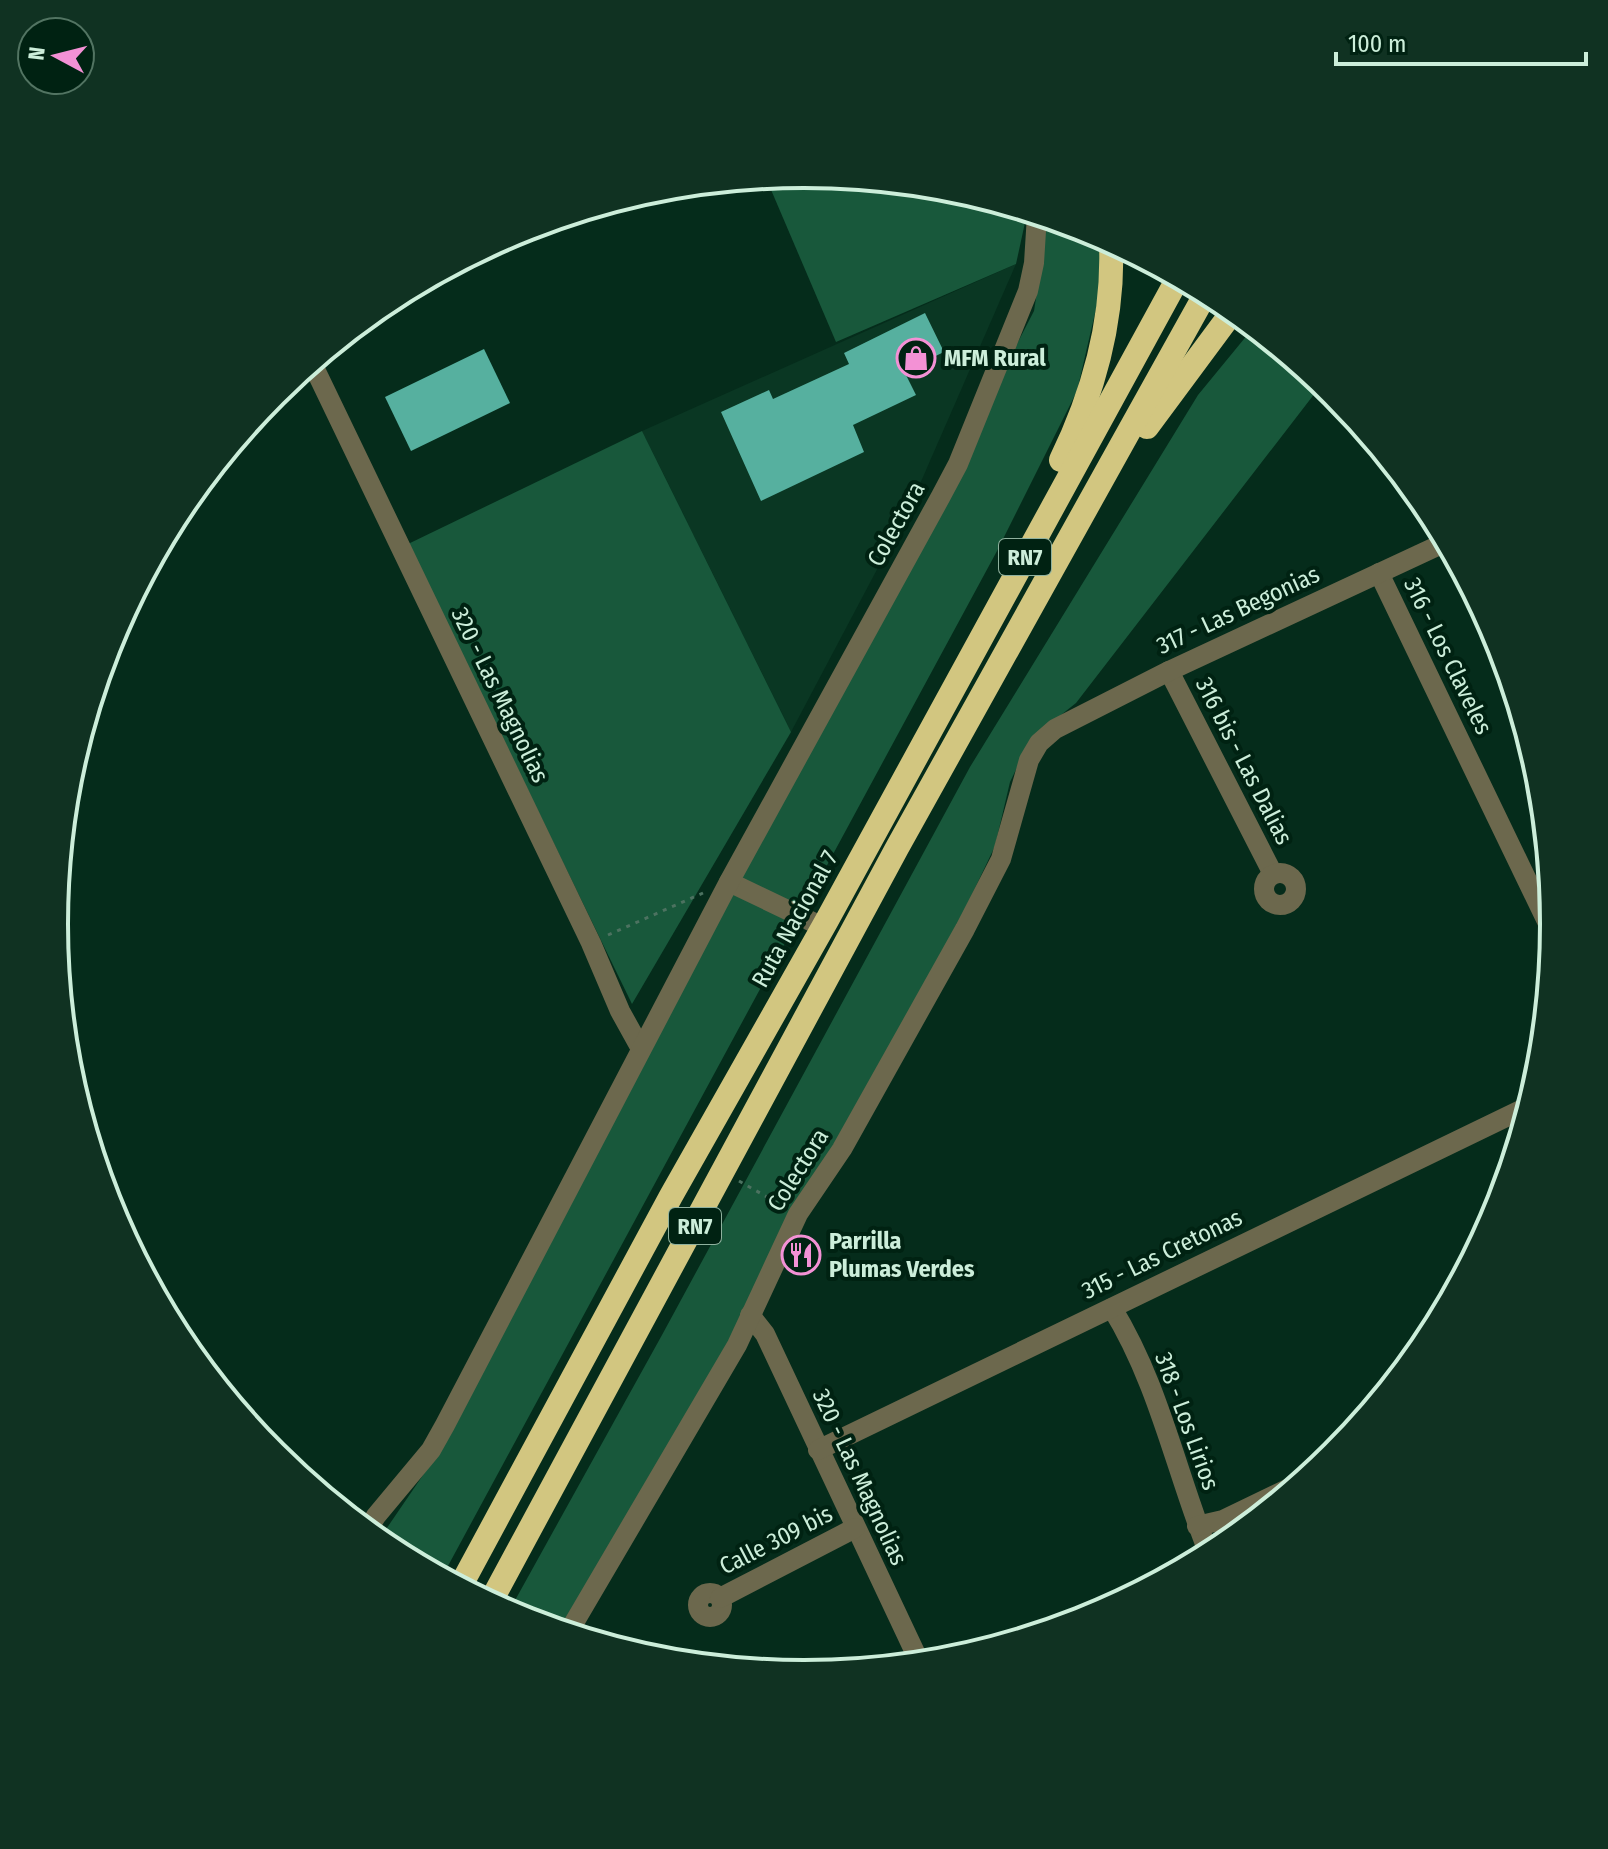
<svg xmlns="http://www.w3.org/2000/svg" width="1608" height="1849" font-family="'Fira Sans Condensed',sans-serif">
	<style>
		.built { fill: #0a3723 }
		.green { fill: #18583b }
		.building { fill: #56b09f }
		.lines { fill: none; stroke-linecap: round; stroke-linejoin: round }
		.path { stroke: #4c7260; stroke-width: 3; stroke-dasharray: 4 6; stroke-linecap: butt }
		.minor { stroke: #6c684d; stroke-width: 20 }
		.highway { stroke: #d2c680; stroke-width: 24 }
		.labels { text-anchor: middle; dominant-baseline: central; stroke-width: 8; stroke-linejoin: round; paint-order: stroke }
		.shield { fill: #002212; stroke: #8fb19e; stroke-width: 2 }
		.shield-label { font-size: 22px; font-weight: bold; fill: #cceeda }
		.poi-label { font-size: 24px; font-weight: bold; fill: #cceeda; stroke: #002212; text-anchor: start }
		.street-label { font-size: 24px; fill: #cceeda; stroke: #002212 }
		.rim { fill: none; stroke: #cceeda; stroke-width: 4 }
	</style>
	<rect width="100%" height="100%" fill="#052c1b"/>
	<path class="built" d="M1016,264L909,509L791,732L642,431Z"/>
	<g class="green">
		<path d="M804,175L951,189L1023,211L1026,218L1016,264L836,342L766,178Z"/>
		<path d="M1045,218L1100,237L1102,283L1077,391L997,551L442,1577L378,1541L449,1437L1034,311L1043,253Z"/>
		<path d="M1253,328L1322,384L1076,703L1031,739L1010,782L995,846L946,949L726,1355L561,1631L508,1613L662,1335L970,767L1198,395Z"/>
		<path d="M642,431L791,732L632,1004L408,544Z"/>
	</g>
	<g class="building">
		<path d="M925,313L944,352L904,371L916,395L853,425L864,452L761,501L721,412L769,390L773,399L849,364L844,353Z"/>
		<path d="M484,349L510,403L411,451L385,397Z"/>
	</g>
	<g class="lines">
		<g class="path">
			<path d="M608,935L703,893"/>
			<path d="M739,1181L781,1205"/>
		</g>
		<g class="minor">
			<path d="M312,363L591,943L620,1011L641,1049"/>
			<path d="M1379,573L1553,934"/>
			<path d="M1169,671L1273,874"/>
			<circle cx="1280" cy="889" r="16"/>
			<path d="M729,882L823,927"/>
			<path d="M1112,1308C1159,1384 1176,1472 1209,1554"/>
			<path d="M750,1315L765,1334L920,1663"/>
			<path d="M818,1450L1529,1106"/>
			<path d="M1197,1526L1223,1520L1300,1483"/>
			<path d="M367,1531L376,1516L431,1450L445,1425L729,882L941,496L958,464L1028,291L1034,263L1037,215"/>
			<circle cx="710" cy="1605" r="12"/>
			<path d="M720,1598L855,1528"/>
			<path d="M568,1633L737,1345L798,1214L842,1149L965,929L1001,859L1029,760L1039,743L1055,729L1169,671L1446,542"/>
		</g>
		<g class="highway">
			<path d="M1147,427L1233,311"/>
			<path d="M1061,460C1094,392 1114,318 1111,243"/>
			<path d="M460,1587L671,1196L826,922L1178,278"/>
			<path d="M490,1603L897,848L1206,293"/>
		</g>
	</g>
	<defs>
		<g id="shop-ring" transform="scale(2)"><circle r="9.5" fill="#002212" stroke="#f391d5" stroke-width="1.5"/><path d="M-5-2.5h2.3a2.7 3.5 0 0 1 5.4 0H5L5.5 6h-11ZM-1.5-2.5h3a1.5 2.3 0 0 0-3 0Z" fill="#f391d5"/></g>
		<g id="restaurant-ring" transform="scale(2)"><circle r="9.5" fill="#002212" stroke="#f391d5" stroke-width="1.5"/><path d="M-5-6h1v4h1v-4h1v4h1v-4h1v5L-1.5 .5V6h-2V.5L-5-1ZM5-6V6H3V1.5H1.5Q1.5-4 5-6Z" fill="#f391d5"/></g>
	</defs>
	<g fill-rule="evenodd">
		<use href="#shop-ring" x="916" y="358"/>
		<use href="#restaurant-ring" x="801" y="1255"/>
	</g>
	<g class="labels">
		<g class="shield">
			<rect x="999" y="539" width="52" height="36" rx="6"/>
			<rect x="669" y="1208" width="52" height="36" rx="6"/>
		</g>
		<g class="shield-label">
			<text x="1025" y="557">RN7</text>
			<text x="695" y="1226">RN7</text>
		</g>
		<g class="poi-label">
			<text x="944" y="358">MFM Rural</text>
			<text x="829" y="1241">Parrilla<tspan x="829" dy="28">Plumas Verdes</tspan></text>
		</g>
		<g class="street-label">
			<text transform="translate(896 524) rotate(-61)">Colectora</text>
			<text transform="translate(1238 610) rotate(-25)">317 - Las Begonias</text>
			<text transform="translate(1448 656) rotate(64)">316 - Los Claveles</text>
			<text transform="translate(500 695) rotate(64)">320 - Las Magnolias</text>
			<text transform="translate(1244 761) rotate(63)">316 bis - Las Dalias</text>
			<text transform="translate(795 919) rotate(-61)">Ruta Nacional 7</text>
			<text transform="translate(798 1170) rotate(-58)">Colectora</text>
			<text transform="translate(1162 1254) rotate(-26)">315 - Las Cretonas</text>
			<text transform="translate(1187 1421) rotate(70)">318 - Los Lirios</text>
			<text transform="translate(860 1477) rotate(65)">320 - Las Magnolias</text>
			<text transform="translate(776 1540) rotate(-27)">Calle 309 bis</text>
		</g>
	</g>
	<path d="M0 0H1608V1849H0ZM68 924a736 736 0 1 1 1472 0a736 736 0 1 1-1472 0Z" fill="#103222" fill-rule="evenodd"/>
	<path class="rim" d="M68 924a736 736 0 1 1 1472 0a736 736 0 1 1-1472 0Z"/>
	<g transform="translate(56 56) rotate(277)"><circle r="38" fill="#002212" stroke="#527462" stroke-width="2"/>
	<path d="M0-6L14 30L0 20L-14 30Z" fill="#f391d5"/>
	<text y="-12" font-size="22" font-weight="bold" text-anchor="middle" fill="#cceeda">N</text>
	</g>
	<path d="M1336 52v12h250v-12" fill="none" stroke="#cceeda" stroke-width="4"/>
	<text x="1348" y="52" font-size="24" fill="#cceeda" stroke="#002212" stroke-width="6" paint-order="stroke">100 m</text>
</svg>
